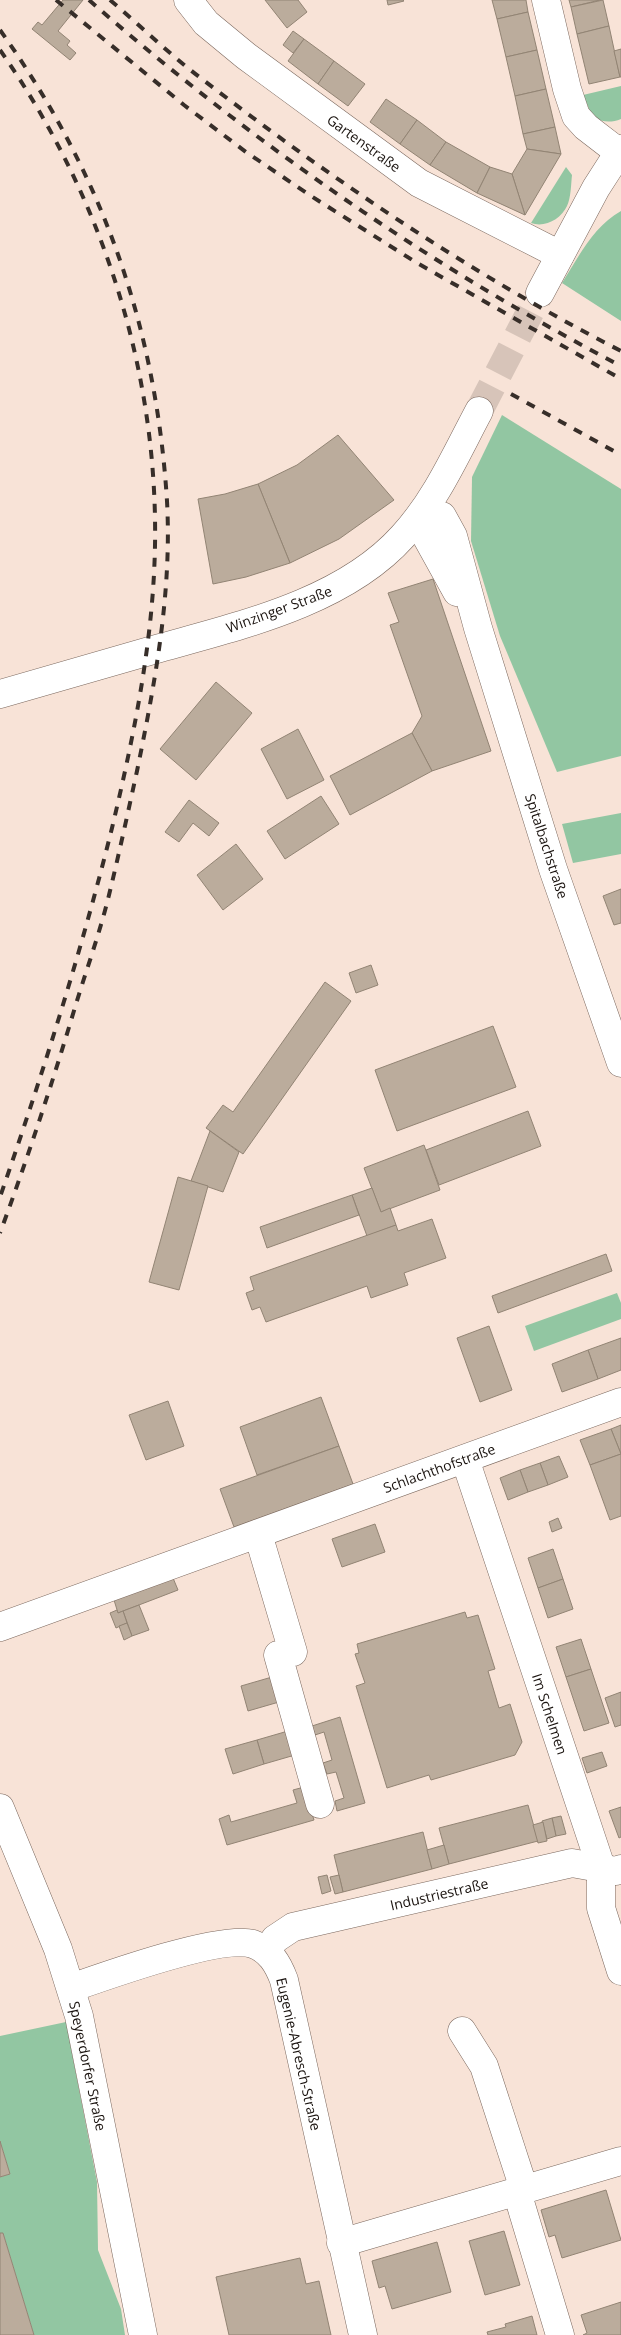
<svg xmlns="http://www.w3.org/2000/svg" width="621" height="2335" font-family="'Open Sans',sans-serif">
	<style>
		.green { fill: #92c6a2 }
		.building { fill: #bbac9c; stroke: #928474 }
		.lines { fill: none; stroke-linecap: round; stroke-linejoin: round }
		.minor-tunnel { stroke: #d7c4b9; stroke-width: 28; stroke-dasharray: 28 14; stroke-linecap: butt }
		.minor-casing { stroke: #7b685e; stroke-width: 29 }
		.minor { stroke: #fff; stroke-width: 28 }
		.rail { stroke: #372e29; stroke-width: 4; stroke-dasharray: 9 9; stroke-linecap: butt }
		.labels { text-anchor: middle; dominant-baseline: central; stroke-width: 5; stroke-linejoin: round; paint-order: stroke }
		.street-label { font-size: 14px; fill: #19120e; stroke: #fff }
	</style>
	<rect width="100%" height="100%" fill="#f8e3d7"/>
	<g class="green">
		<path d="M621,86V119C611,123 603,122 593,118L583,95Z"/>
		<path d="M566,167L572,175C571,184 571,198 567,206C561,219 545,228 531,223Z"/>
		<path d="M621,211V321L562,283C579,256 593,227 621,211Z"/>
		<path d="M502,415L621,489V756L557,772L500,636L471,541L472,477Z"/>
		<path d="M621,813V854L573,863L562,824Z"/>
		<path d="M617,1293L621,1303V1319L534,1351L525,1326Z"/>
		<path d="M66,2022L97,2182L98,2250L121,2309L125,2335H34L3,2233H0V2177L10,2174L0,2141V2036Z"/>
	</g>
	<g class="building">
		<path d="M63,0H83L58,31L70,41L67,45L76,53L70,60L32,29L38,22L42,25Z"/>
		<path d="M265,0H298L307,12L287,28Z"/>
		<path d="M387,0H403L404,1L388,5Z"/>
		<path d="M492,0H526L528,12L497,19Z"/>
		<path d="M569,0H600L571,7Z"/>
		<path d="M603,0L609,26L577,34L571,7Z"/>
		<path d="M528,12L537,50L506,57L497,19Z"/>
		<path d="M609,26L620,77L589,84L577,34Z"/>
		<path d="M293,31L304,39L293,53L283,45Z"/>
		<path d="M304,39L334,61L318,84L288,61Z"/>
		<path d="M621,49V77H620L614,51Z"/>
		<path d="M537,50L546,89L515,96L506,57Z"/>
		<path d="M334,61L365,84L348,106L318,84Z"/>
		<path d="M546,89L555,127L523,134L515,96Z"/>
		<path d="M386,99L417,120L400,144L370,122Z"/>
		<path d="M417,120L446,142L430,165L400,144Z"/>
		<path d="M555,127L561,154L527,149L523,134Z"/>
		<path d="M446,142L490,167L477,193L430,165Z"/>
		<path d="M527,149L561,154L525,215L512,174Z"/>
		<path d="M490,167L512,174L525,215L477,193Z"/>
		<path d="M338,435L394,500L339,539L290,563L258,484L297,465Z"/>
		<path d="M258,484L290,563L246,577L213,584L198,499L225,494Z"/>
		<path d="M433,579L491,751L432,771L412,733L422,716L390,625L399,622L388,593Z"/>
		<path d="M216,682L252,713L196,780L160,749Z"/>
		<path d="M298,729L324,780L287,799L261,749Z"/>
		<path d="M412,733L432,771L350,815L330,776Z"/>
		<path d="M321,796L339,824L285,859L267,831Z"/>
		<path d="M189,800L219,823L209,836L193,823L179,842L165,832Z"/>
		<path d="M236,844L263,879L223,910L197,875Z"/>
		<path d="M621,889V923L614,925L603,896Z"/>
		<path d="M371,965L378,985L356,993L349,973Z"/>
		<path d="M325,982L351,1001L243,1154L206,1128L223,1105L233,1112Z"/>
		<path d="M493,1026L516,1087L397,1131L375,1070Z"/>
		<path d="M528,1111L541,1146L439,1185L426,1150Z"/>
		<path d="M210,1131L239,1152L223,1192L191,1181Z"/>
		<path d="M424,1145L440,1190L381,1212L364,1168Z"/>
		<path d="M178,1177L208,1186L179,1290L149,1282Z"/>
		<path d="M372,1188L381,1212L390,1208L396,1225L367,1236L352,1195Z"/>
		<path d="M352,1195L359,1215L267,1248L260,1227Z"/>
		<path d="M432,1219L446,1258L404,1273L408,1285L371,1298L367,1286L266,1322L260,1307L252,1310L246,1293L254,1290L250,1277L396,1225L398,1231Z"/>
		<path d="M606,1254L612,1271L498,1313L492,1296Z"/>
		<path d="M489,1326L512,1390L480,1402L457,1338Z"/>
		<path d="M621,1338V1370L598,1379L588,1350Z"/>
		<path d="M588,1350L598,1379L562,1392L552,1364Z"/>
		<path d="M321,1397L339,1446L257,1475L240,1427Z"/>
		<path d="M168,1401L184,1446L146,1460L129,1415Z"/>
		<path d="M621,1425V1454L611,1429Z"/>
		<path d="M611,1429L621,1454L590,1465L580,1440Z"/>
		<path d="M339,1446L353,1484L234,1527L220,1489Z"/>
		<path d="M621,1454V1516L610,1520L590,1465Z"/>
		<path d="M559,1456L568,1477L548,1485L540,1463Z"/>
		<path d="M540,1463L548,1485L528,1492L520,1470Z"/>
		<path d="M520,1470L528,1492L508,1500L500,1478Z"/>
		<path d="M558,1518L562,1528L552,1532L549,1522Z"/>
		<path d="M375,1524L385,1552L342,1567L332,1539Z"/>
		<path d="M553,1549L563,1579L538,1588L528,1558Z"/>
		<path d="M173,1578L178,1590L118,1613L114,1600Z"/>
		<path d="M563,1579L573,1609L548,1618L538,1588Z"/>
		<path d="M139,1605L149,1630L132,1636L123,1611Z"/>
		<path d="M117,1610L118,1613L123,1611L127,1623L116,1628L110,1613Z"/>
		<path d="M465,1612L467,1618L478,1615L495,1669L488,1671L499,1708L510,1704L522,1742L515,1755L431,1780L429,1775L387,1788L356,1686L365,1683L355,1654L359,1653L357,1644Z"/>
		<path d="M127,1623L132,1636L124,1640L119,1626Z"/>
		<path d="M581,1639L591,1669L566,1677L556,1647Z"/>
		<path d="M591,1669L609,1723L584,1731L566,1677Z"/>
		<path d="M272,1677L279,1702L248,1711L241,1686Z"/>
		<path d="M621,1692V1725L615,1727L605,1698Z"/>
		<path d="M340,1717L365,1803L337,1811L335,1801L344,1798L336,1772L327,1774L323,1763L332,1760L324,1732L315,1735L312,1726Z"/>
		<path d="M288,1731L295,1755L264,1764L257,1740Z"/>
		<path d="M257,1740L264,1764L233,1774L225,1749Z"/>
		<path d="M602,1752L607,1766L587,1773L582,1758Z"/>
		<path d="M304,1787L314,1820L227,1845L219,1819L229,1815L231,1822L297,1803L293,1790Z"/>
		<path d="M528,1805L538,1841L449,1864L439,1828Z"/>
		<path d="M621,1807V1837L619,1838L609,1811Z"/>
		<path d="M561,1816L566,1834L556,1836L552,1818Z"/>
		<path d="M552,1818L556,1836L547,1839L542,1821Z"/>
		<path d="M543,1822L547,1841L538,1843L533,1825Z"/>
		<path d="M423,1832L432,1869L343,1892L334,1855Z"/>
		<path d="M444,1845L449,1864L432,1869L427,1850Z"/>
		<path d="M327,1875L331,1891L322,1894L318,1877Z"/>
		<path d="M339,1875L343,1892L335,1894L330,1877Z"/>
		<path d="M0,2141L10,2174L0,2177Z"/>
		<path d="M606,2190L621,2240L562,2258L555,2235L549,2237L541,2210Z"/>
		<path d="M504,2231L520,2285L485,2295L469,2241Z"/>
		<path d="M0,2233H3L34,2335H0Z"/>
		<path d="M437,2242L451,2292L392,2309L385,2286L379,2288L372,2261Z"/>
		<path d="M300,2258L306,2284L319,2281L331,2335H229L216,2277Z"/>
		<path d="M621,2302V2335H583L587,2333L581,2315Z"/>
		<path d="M532,2316L537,2335H488L487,2332L506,2327L505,2324Z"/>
	</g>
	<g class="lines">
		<path class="minor-tunnel" d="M479,411L540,293"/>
		<g class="minor-casing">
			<g id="minor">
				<path d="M188,0L206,23L246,56L419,183L560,255"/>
				<path d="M546,0L567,89L576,116L586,127L621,154"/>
				<path d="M540,293L596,188L621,149"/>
				<path d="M426,510L442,516L453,536L478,628L553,869L621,1063"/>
				<path d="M426,510V536L457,592"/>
				<path d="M0,694C53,679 106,664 160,648C242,625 344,602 403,536C436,500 456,454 479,411"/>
				<path d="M465,1459L601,1867V1908L621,1971"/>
				<path d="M258,1534L293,1652L278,1655L320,1804"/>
				<path d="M0,1627L621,1402"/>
				<path d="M0,1808L58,1949L79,2016L143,2335"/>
				<path d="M267,1951L275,1939L293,1927L572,1863L616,1871L621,1869"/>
				<path d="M71,1988C105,1976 223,1934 253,1944C270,1950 278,1964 284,1980L363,2335"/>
				<path d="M462,2031L484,2066L524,2189"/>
				<path d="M517,2192L560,2335"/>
				<path d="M341,2243L621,2161"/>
			</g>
		</g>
		<use href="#minor" class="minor"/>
		<g class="rail">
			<path d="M56,0L184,105L246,152L311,196L417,263L621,379"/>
			<path d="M89,0C251,142 430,266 621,366"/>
			<path d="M110,0C141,26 170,55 202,79C334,181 473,275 621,351"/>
			<path d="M0,30C102,173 156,326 167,501C172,592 155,683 137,771C128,812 119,854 109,895C100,932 87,968 76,1004C53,1081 28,1157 0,1233"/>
			<path d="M0,50C96,187 152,351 155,518C157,623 136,727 112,828C81,953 42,1076 0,1197"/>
			<path d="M511,394L621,455"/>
		</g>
	</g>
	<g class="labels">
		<g class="street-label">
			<text transform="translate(364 143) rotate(36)">Gartenstraße</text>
			<text transform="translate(279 609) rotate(-20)">Winzinger Straße</text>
			<text transform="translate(547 846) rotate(72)">Spitalbachstraße</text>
			<text transform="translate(439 1468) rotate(-20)">Schlachthofstraße</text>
			<text transform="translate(550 1714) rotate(72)">Im Schelmen</text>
			<text transform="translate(439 1894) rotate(-13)">Industriestraße</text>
			<text transform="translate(299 2054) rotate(77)">Eugenie-Abresch-Straße</text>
			<text transform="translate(88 2066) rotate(78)">Speyerdorfer Straße</text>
		</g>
	</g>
</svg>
